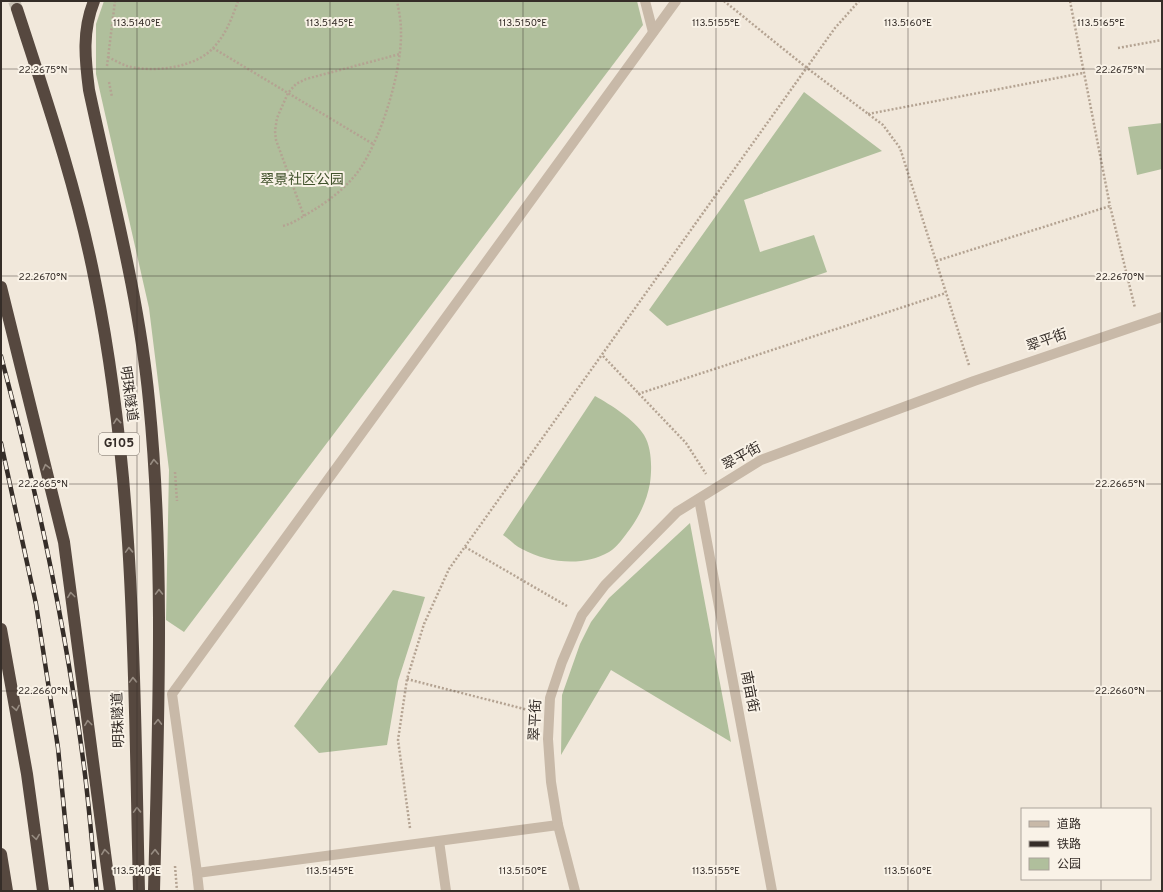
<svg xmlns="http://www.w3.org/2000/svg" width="1163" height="892" font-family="Overpass,'Noto Sans SC',sans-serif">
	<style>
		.green { fill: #b0bf9c }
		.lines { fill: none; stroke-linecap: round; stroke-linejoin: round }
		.highway-tunnel { stroke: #cbc3b7; stroke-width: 12; stroke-dasharray: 12 6; stroke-linecap: butt }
		.path { stroke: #b4a392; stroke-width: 2.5; stroke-dasharray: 2 2; stroke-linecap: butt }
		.lane { stroke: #c8b9a8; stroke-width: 10 }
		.street { stroke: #c8b9a8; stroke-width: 10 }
		.highway { stroke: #56483f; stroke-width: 12 }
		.rail-casing { stroke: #352d28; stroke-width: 4.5 }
		.rail { stroke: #f9f2e7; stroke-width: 3; stroke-dasharray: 9; stroke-linecap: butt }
		.oneway { stroke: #978c82 }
		.ticks { fill: none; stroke: #352d28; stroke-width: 1; stroke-opacity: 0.45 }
		.labels { text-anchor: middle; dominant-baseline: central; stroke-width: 4; stroke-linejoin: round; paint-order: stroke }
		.shield { fill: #f9f2e7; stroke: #706861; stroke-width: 1 }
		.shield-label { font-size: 13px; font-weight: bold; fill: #352d28 }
		.park-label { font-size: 14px; fill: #41522c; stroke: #f9f2e7 }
		.street-label { font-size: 14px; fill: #352d28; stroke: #f9f2e7 }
		.ticks-label { font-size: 10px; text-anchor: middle; fill: #352d28; stroke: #f9f2e7; stroke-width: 4; stroke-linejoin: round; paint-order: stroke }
	</style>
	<rect width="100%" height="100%" fill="#f1e8db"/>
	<g class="green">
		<path d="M104,1H637L643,25L184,632L166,620L169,470L149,308L96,74V24Z"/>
		<path d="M804,92L882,151L744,200L760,252L814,235L827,272L667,326L649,310Z"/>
		<path d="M1162,123V169L1137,175L1128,127Z"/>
		<path d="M595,396C611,405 634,419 644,435C652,448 652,469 650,483C647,500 640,515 630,529C624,537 617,547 609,552C583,567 548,563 522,549C515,546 509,539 503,535Z"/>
		<path d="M690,523L731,742L611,670L561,755L562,695L580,644L591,622L609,598Z"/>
		<path d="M393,590L425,597L398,681L387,745L319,753L294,726Z"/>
	</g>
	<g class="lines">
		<path class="highway-tunnel" d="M14,1L17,9"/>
		<g class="path">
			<path d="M724,1L807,68L883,125L900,148L969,365"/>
			<path d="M1070,1L1110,206"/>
			<path d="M213,48L373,144"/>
			<path d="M1118,48L1162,40"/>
			<path d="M108,57C114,60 121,64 127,66C153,73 196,68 214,47C226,34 232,18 238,1"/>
			<path d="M107,66L115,1"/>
			<path d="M109,82L112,97"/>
			<path d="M868,114L1083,73"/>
			<path d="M304,216L276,140L275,131L277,118L288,93L296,84L306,79L400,54"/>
			<path d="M283,226C294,223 302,217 312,211C329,201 348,186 360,169C382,136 402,71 401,31C401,21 399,11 397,1"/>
			<path d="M936,261L1110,206L1135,308"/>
			<path d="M603,356L686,443L706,474"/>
			<path d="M638,394L946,293"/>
			<path d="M175,472L177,501"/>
			<path d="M465,547L567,606"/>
			<path d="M407,679L532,711"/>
			<path d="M410,828L398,740L407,679L424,624L449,569L835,28L859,1"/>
			<path d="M175,866L177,891"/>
		</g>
		<g class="lane">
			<path d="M645,1L653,32"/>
			<path d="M699,499L772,891"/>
			<path d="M439,841L446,891"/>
			<path d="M197,873L172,694L676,1"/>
			<path d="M199,891L197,873L558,825L575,891"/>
		</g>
		<path class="street" d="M558,825L551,782L548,739L550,698L562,662L582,615L605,585L677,512L761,460L974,381L1162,317"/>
		<g class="highway">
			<path d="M94,1C82,31 85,59 89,90C111,193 139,296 149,401C165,564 158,727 154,891"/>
			<path d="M17,9C46,98 77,189 95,281C136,482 134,688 139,891"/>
			<path d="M1,287L64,542L110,891"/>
			<path d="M1,629L27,774L43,891"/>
			<path d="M1,854L7,891"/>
		</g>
		<g class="rail-casing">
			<g id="rail">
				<path d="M1,356C36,488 65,623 83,759C89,802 92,847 97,891"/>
				<path d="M1,443L36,604L58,748L72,891"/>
			</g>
		</g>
		<use href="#rail" class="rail"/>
	</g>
	<defs><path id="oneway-chevron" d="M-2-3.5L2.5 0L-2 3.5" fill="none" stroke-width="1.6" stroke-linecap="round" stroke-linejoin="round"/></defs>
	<g class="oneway">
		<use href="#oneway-chevron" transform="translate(117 421) rotate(-96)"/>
		<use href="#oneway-chevron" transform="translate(154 462) rotate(-94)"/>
		<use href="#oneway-chevron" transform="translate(46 467) rotate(-104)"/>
		<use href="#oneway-chevron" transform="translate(129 550) rotate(-92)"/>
		<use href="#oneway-chevron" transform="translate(159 592) rotate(-91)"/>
		<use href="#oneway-chevron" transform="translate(71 595) rotate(-97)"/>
		<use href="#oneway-chevron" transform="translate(133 680) rotate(-92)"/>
		<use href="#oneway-chevron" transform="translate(16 708) rotate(80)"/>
		<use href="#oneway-chevron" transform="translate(158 722) rotate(-89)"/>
		<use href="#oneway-chevron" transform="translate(88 723) rotate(-97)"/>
		<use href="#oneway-chevron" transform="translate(137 810) rotate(-92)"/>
		<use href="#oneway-chevron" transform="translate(36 837) rotate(82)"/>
		<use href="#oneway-chevron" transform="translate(105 852) rotate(-97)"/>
		<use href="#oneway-chevron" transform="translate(155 852) rotate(-89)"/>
	</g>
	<path class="ticks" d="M137,1V891M330,1V891M523,1V891M716,1V891M908,1V891M1101,1V809M1,69H1162M1,276H1162M1,484H1162M1,691H1162M1101,879V891"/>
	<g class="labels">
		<rect class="shield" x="99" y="433" width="40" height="22" rx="3"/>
		<g class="shield-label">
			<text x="119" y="444">G105</text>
		</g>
		<g class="park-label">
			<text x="302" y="180">翠景社区公园</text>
		</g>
		<g class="street-label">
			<text transform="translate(1047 341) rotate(-19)">翠平街</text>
			<text transform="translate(128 394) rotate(82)">明珠隧道</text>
			<text transform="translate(742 457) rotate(-29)">翠平街</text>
			<text transform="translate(749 692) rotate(79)">南亩街</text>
			<text transform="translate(119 720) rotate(-92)">明珠隧道</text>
			<text transform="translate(536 720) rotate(-87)">翠平街</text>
		</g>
	</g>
	<g class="ticks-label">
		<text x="137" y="26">113.5140°E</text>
		<text x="330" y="26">113.5145°E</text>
		<text x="523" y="26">113.5150°E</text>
		<text x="716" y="26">113.5155°E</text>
		<text x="908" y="26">113.5160°E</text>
		<text x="1101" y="26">113.5165°E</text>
		<text x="43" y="73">22.2675°N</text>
		<text x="1120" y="73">22.2675°N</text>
		<text x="43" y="280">22.2670°N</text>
		<text x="1120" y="280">22.2670°N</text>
		<text x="43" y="487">22.2665°N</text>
		<text x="1120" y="487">22.2665°N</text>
		<text x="43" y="694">22.2660°N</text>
		<text x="1120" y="694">22.2660°N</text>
		<text x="137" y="874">113.5140°E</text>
		<text x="330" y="874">113.5145°E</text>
		<text x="523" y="874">113.5150°E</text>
		<text x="716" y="874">113.5155°E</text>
		<text x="908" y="874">113.5160°E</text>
	</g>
	<rect width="1163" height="892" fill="none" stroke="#352d28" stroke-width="4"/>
	<rect x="1021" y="808" width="130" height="72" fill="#f9f2e7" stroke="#aba39b"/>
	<rect x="1029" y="821" width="20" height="6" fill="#c8b9a8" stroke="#aba39b"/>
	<text x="1057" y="828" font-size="12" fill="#352d28">道路</text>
	<rect x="1029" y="841" width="20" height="6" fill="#352d28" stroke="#aba39b"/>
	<text x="1057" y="848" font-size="12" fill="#352d28">铁路</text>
	<rect x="1029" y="858" width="20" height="12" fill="#b0bf9c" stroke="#aba39b"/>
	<text x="1057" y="868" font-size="12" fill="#352d28">公园</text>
</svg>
